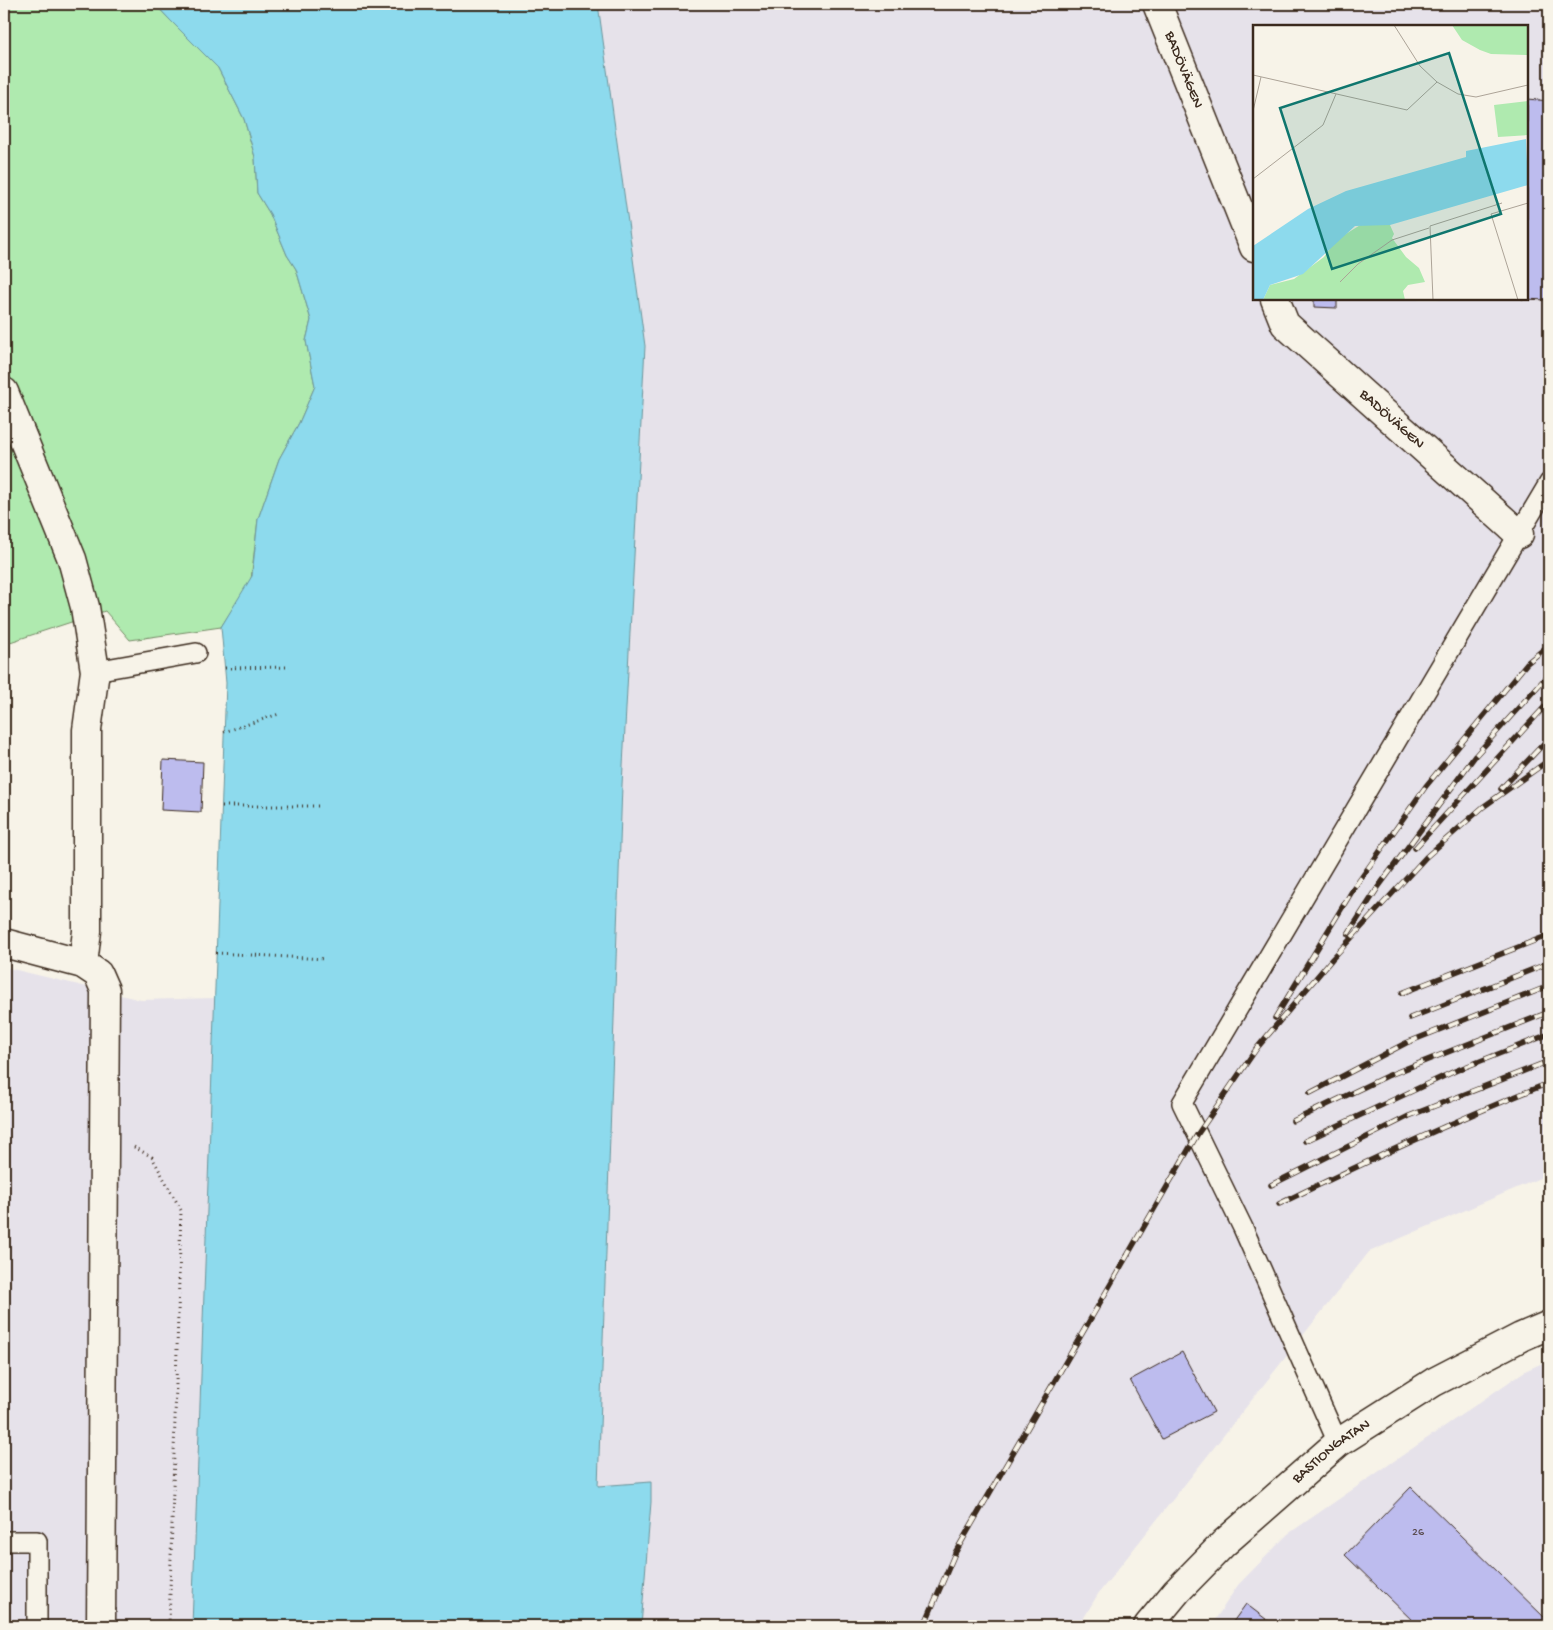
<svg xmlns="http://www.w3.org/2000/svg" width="1553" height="1630" font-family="'Gochi Hand',sans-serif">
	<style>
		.built { fill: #e6e2ea; fill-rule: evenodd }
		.green { fill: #afeaaf; stroke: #758a66 }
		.water { fill: #8ddaed; stroke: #6c949a }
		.building { fill: #bdbcee; stroke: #3b2a1e }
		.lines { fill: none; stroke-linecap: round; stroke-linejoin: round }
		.lane-casing { stroke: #3b2a1e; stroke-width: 22 }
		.street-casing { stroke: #3b2a1e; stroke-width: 31 }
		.secondary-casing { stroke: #3b2a1e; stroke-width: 31 }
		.path { stroke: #3b2a1e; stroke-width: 3; stroke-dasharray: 1 4; stroke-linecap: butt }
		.lane { stroke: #f7f3e8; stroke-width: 19 }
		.street { stroke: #f7f3e8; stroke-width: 28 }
		.secondary { stroke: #f7f3e8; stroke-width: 28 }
		.rail-casing { stroke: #3b2a1e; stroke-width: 5.5 }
		.rail { stroke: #f7f3e8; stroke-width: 4; stroke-dasharray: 11; stroke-linecap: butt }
		.labels { text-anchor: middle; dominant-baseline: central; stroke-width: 5; stroke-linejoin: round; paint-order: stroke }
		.number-label { font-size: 12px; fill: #5c4e52 }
		.street-label { font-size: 15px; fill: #3b2a1e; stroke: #f7f3e8 }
		.inset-road { fill: none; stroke: #aca397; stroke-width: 1 }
		.view { fill: #0f766e; fill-opacity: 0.15; stroke: #0f766e; stroke-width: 2.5 }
		.inset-edge { fill: none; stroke: #3b2a1e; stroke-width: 2.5 }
	</style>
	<rect width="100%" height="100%" fill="#f7f3e8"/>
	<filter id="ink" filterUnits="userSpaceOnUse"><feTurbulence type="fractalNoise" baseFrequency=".02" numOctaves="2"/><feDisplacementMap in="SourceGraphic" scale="10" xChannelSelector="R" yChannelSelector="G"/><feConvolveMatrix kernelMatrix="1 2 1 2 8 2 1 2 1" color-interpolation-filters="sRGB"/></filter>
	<g filter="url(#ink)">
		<g class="built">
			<path d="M598,4H1549V1174L1369,1252L1098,1594L1079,1626H641L651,1502V1482L598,1487L622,785L645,346ZM1254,26H1527V299H1254Z"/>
			<path d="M4,967L141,1000L215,998L192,1626H4Z"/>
			<path d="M1549,1360V1626H1211L1238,1585L1288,1534L1525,1371Z"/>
		</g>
		<path class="green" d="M4,4H155L170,20L218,68L244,119L255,157L257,193L270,214L287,255L296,269L311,320L306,341L315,386L299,423L279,459L258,519L251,580L221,627L130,640L105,611L4,644Z"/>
		<path class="water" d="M155,4H598L645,346L622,785L598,1486L651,1482V1502L641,1626H192L226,683L221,627L252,576L258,519L279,459L299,423L315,386L306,341L311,320L296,269L287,255L270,214L257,193L255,157L244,119L218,68L170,20Z"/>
		<g class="building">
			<path d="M1527,99L1549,101V300L1522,299H1527Z"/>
			<path d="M1314,299H1337V308L1314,307Z"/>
			<path d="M163,760L203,762L201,812L161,810Z"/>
			<path d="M1182,1352L1214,1412L1162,1439L1130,1380Z"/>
			<path d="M1411,1487L1547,1620L1541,1626H1418L1345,1555Z"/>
			<path d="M1246,1604L1275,1626H1230Z"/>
		</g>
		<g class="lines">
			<g class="lane-casing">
				<g id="lane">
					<path d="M95,671L196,653"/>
					<path d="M1338,1443L1243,1228L1182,1103L1549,483"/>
					<path d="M4,1541H37V1626"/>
				</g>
			</g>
			<g class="street-casing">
				<g id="street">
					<path id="s1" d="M1157,4L1254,247"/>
					<path id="s2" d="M1275,299L1285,324L1519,534"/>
					<path d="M4,392L72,559L85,607L95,671L87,730V931L83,964"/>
					<path d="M4,943L83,964L98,974L105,990L101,1626"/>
				</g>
			</g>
			<g class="secondary-casing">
				<g id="secondary">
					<path id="s3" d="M1148,1626L1177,1591L1224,1543L1338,1443L1434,1382L1521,1337L1549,1325"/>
				</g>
			</g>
			<g class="path">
				<path d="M225,668L290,667"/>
				<path d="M224,732L279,714"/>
				<path d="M222,806H320"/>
				<path d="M216,953L325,959"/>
				<path d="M134,1147L152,1157L181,1210L169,1626"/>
			</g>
			<use href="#lane" class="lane"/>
			<use href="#street" class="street"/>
			<use href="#secondary" class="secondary"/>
			<g class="rail-casing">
				<g id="rail">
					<path d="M1501,789L1549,738"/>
					<path d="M1415,848L1549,702"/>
					<path d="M1348,934L1379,886L1475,756L1549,674"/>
					<path d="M1402,993L1549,935"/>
					<path d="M1275,1018L1354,888L1426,786L1527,663L1549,645"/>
					<path d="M1410,1018L1549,963"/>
					<path d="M1310,1093L1406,1043L1549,986"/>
					<path d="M1293,1121L1387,1076L1549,1012"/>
					<path d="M1305,1141L1455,1071L1549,1034"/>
					<path d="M1271,1185L1409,1116L1549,1061"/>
					<path d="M1279,1204C1368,1161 1457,1119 1549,1083"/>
					<path d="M924,1626L955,1553L1197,1135L1257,1048L1332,959L1426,857L1483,807L1549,760"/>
				</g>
			</g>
			<use href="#rail" class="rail"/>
		</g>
	</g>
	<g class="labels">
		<g class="number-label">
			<text x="1418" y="1533">26</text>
		</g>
		<g class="street-label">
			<text stroke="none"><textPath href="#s1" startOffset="71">BADÖVÄGEN</textPath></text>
			<text stroke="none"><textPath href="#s2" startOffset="170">BADÖVÄGEN</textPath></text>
			<text stroke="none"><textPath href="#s3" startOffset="254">BASTIONGATAN</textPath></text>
		</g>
	</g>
	<g transform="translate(1253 25)">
		<rect width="275" height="275" fill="#f7f3e8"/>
		<path d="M199,0H275V30L238,29L227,25L209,15ZM275,76V110L245,112L241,80ZM109,199L137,200L141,209L139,213L153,232L166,243L172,257L155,260L150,266L152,275H10L17,260L41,254L71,232L83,215Z" fill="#afeaaf"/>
		<path d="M273,114L275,160L137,200L102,201L50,249L17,260L10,275H0V221L55,184L93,166L213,132V126Z" fill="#8ddaed"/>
		<path class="inset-road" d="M141,0L167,41L184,57L205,69L223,72L275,60M0,50L154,85L184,57M0,86L8,52M0,154L70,100L83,69M87,257L105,239L139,215L176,203M180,275L177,201L249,178M265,275L238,189L275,178"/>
		<path class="view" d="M196,28L248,189L79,244L27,83Z"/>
		<rect width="275" height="275" class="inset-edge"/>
	</g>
	<rect width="1553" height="1630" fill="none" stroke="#f7f3e8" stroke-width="20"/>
	<rect x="10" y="10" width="1533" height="1610" fill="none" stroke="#3b2a1e" stroke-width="2" filter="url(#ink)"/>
</svg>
